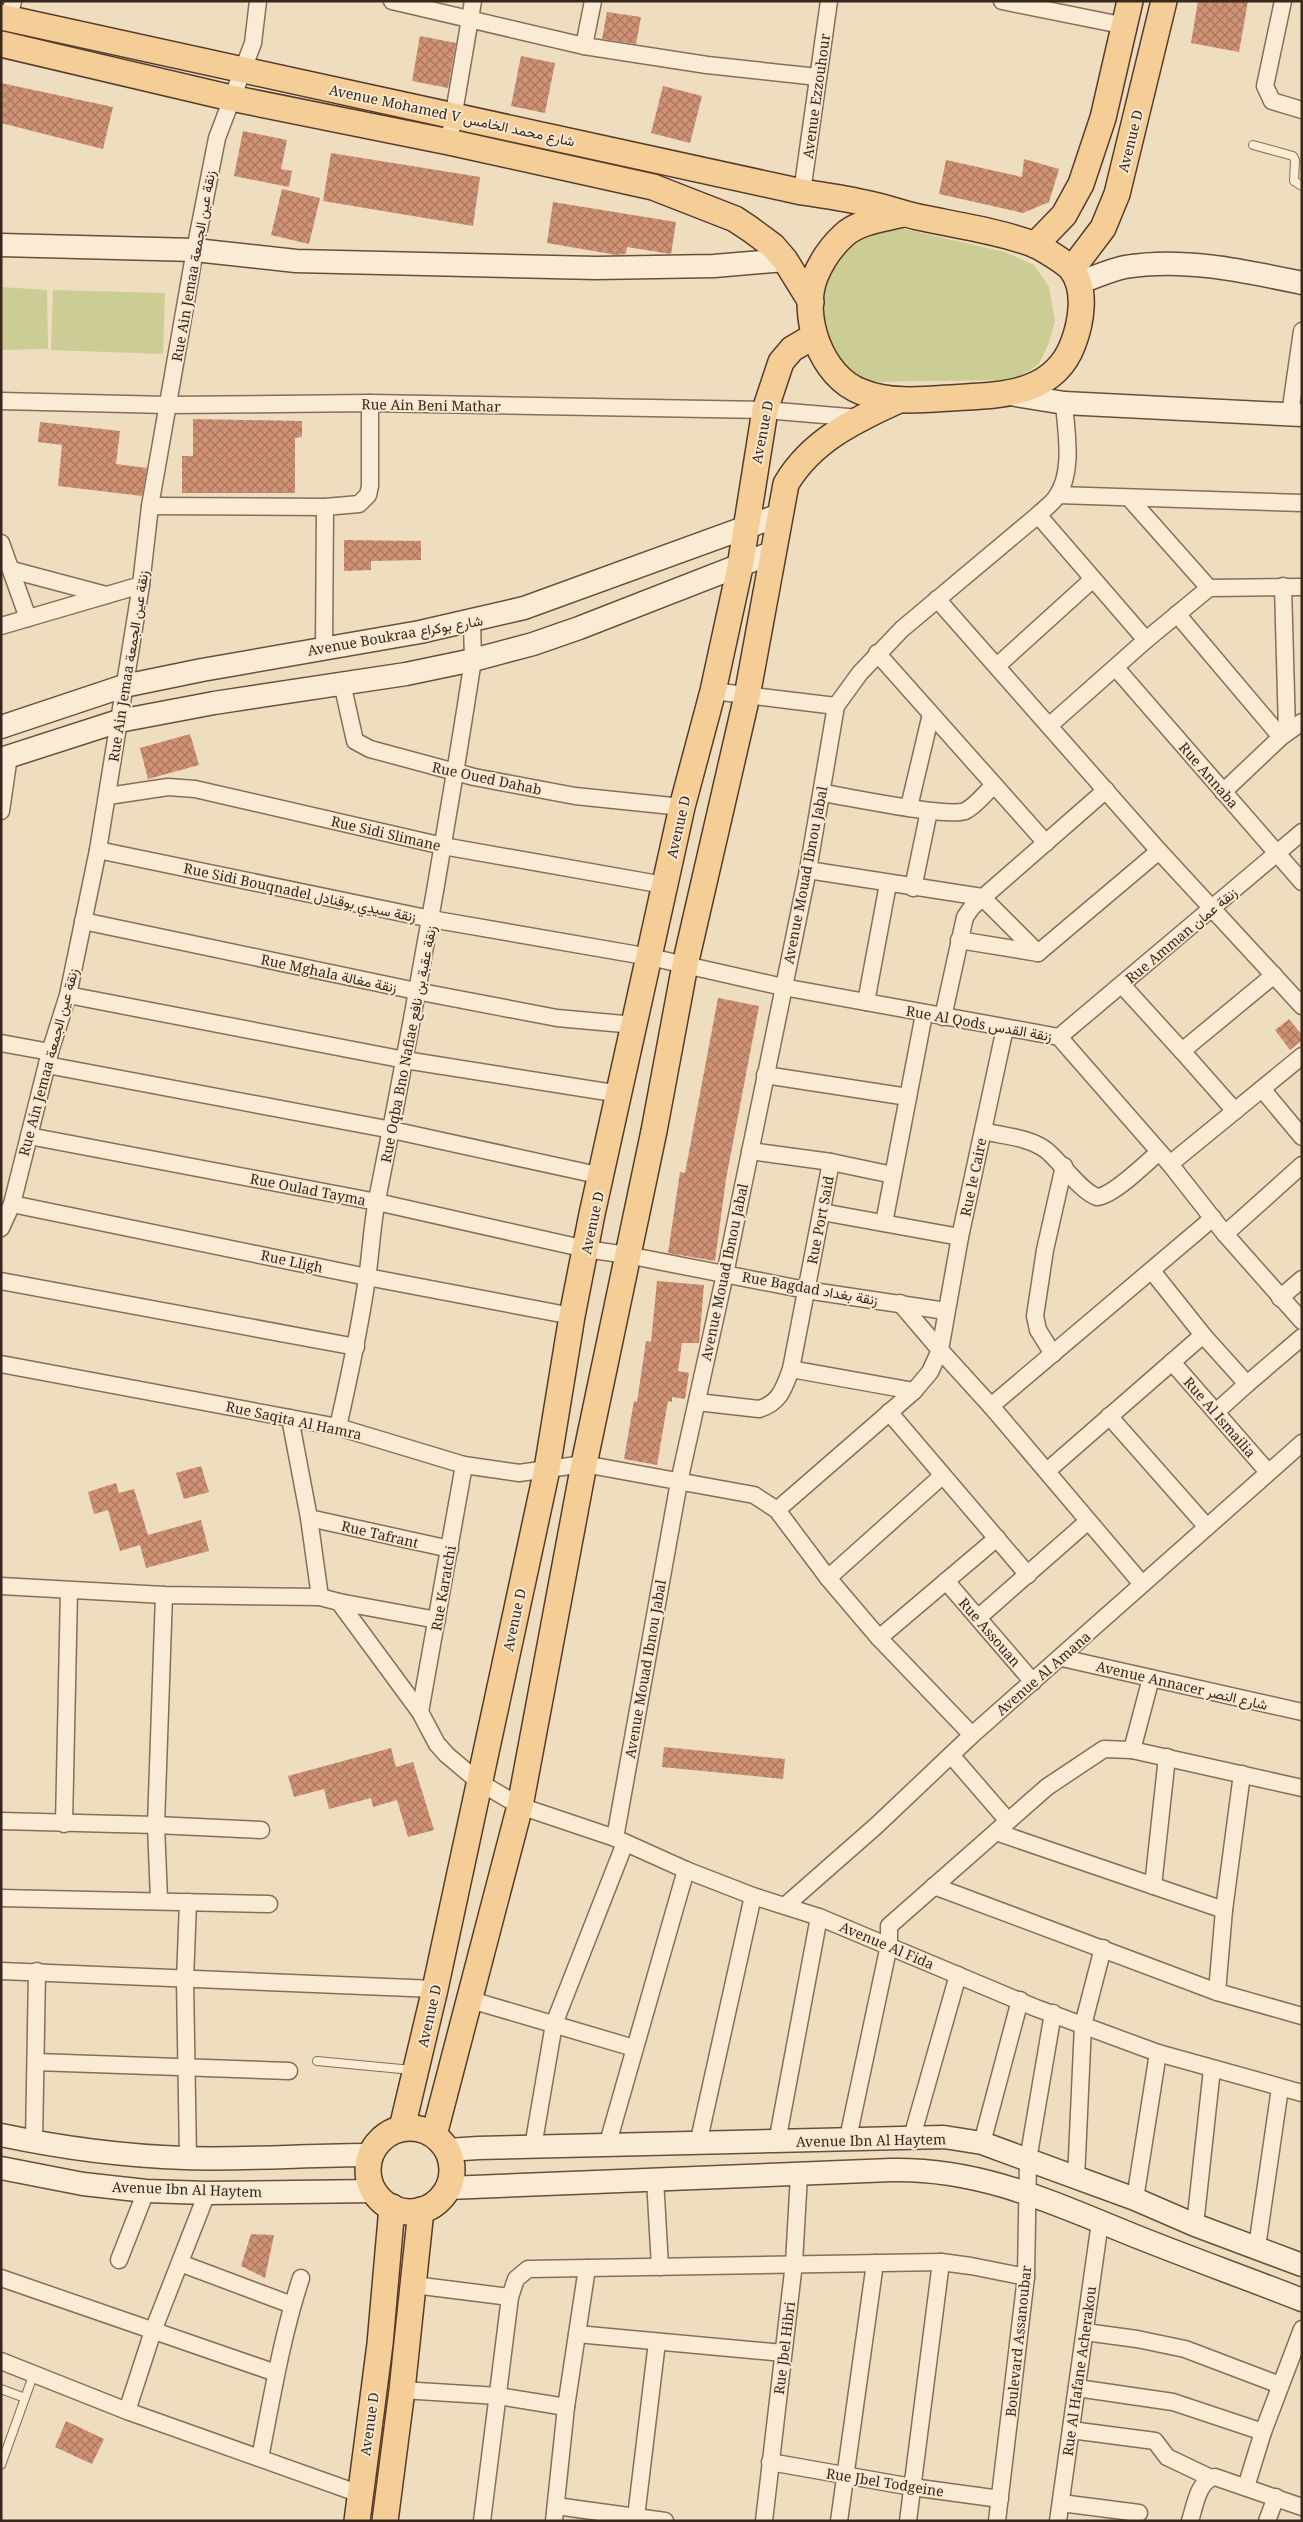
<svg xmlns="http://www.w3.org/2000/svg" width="1303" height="2522" font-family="'Noto Serif',Vazirmatn,serif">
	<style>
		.green { fill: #cccd94 }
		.building { fill: url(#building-cross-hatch) }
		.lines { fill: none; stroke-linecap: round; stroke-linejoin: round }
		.lane-casing { stroke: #896d58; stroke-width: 10 }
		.street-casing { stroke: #896d58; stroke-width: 19 }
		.secondary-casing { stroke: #6b4e3b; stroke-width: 25 }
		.primary-casing { stroke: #563c2c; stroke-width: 28 }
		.lane { stroke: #faebd4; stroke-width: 8 }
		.street { stroke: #faebd4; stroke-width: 16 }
		.secondary { stroke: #faebd4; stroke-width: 22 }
		.primary { stroke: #f4ce96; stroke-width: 25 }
		.labels { text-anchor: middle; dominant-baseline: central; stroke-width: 4; stroke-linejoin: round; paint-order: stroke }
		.street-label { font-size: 14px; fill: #38271c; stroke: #f6e8d0 }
	</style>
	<defs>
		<pattern id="building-cross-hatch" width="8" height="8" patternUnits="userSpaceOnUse" patternTransform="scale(1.25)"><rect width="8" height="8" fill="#cf9275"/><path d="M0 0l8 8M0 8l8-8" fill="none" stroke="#a9775f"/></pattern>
	</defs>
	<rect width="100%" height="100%" fill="#efddc0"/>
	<g class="green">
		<path d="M895,227L1005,252L1034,265L1049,287L1055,321L1048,345L1039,364L1014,380L863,382C854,375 843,367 837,359C807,315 815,259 864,233C872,229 886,229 895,227Z"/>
		<path d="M1,287L47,290L48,349L1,350Z"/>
		<path d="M53,290L165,293L163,354L51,350Z"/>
	</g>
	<g class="building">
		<path d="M1198,1H1248L1239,52L1191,43Z"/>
		<path d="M607,12L641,17L636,44L602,39Z"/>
		<path d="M420,36L456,43L448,88L412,81Z"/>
		<path d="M521,56L555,63L545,113L511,106Z"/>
		<path d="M1,83L113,107L103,149L1,123Z"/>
		<path d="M663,86L702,96L690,143L651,133Z"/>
		<path d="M243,131L287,140L281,169L292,171L289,187L234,176Z"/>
		<path d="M331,153L480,177L473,226L323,201Z"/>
		<path d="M1024,159L1059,169L1049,202L1023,213L939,194L946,160L1022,177Z"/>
		<path d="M282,189L320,198L309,244L271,235Z"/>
		<path d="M553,202L676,222L671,254L627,247L626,254L617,255L547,243Z"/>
		<path d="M193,419L302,421V437L295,438V493H182V456H193Z"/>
		<path d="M40,422L120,431L116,464L147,468L142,496L58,486L62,445L38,442Z"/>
		<path d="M344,540L421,541V560L371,561V570L344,571Z"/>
		<path d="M190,734L199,765L148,779L140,748Z"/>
		<path d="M718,998L759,1006L726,1179L715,1261L668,1253L680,1172L685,1173Z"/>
		<path d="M1289,1019L1302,1035V1040L1290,1050L1275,1030Z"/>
		<path d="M657,1281L704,1285L699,1343H682L678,1371L689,1373L685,1399L672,1397V1402L668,1401L657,1465L624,1459L634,1401L637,1402L646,1341L651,1342Z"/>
		<path d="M201,1466L209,1492L184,1499L176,1473Z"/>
		<path d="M116,1483L119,1493L134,1489L148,1535L201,1520L209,1551L146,1568L140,1545L120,1551L108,1510L94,1514L88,1492Z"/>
		<path d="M664,1747L785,1759L783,1779L662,1767Z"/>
		<path d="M391,1748L396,1767L413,1762L434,1830L408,1837L397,1800L373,1807L371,1798L329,1809L324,1789L294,1797L288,1776Z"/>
		<path d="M251,2234L274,2235L265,2278L241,2266Z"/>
		<path d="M66,2421L104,2439L92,2464L55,2447Z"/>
	</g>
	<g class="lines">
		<g class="lane-casing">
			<g id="lane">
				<path d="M1253,145L1293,156L1295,160L1294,181L1302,186"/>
				<path d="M317,2061L412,2070"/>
				<path d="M1,2389L25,2398"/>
				<path d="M1,2465L34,2373"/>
			</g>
		</g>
		<g class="street-casing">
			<g id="street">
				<path d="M392,1L584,46L707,65L818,77"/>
				<path d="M1002,1L1126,26"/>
				<path d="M1283,1L1265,86L1272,101L1302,110"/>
				<path d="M9,19L13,1"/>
				<path d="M584,46L593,1"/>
				<path d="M449,142L473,1"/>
				<path d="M802,192L829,1"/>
				<path d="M1,401L168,405L370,403L765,410L860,418"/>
				<path d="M1290,414L1302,331"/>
				<path d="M1058,495L1302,503"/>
				<path d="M1130,499L1209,588"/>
				<path d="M150,506L325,507L359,504L368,495L370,486V403"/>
				<path d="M1038,515L1146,640"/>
				<path d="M1,543L28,618"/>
				<path d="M12,570L106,595"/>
				<path d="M1283,586L1287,731"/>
				<path d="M937,599L1159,851L1302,1006"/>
				<path d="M1177,614L1281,737"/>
				<path d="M1,626L141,585"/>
				<path d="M324,648L325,507"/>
				<path d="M877,653L1046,843"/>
				<path d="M997,666L1093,579"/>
				<path d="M1116,668L1302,882"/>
				<path d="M342,683L355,741L370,749L474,777L575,796L682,807"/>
				<path d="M713,691L836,706"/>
				<path d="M1050,725L1146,640L1209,588L1302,587"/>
				<path d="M1223,792L1281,737L1302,722"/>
				<path d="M823,793C849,797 946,818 965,811C976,806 985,793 994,785"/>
				<path d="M108,796L168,787L195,789L443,846L664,885"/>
				<path d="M909,807L931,714"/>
				<path d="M1,811L9,756"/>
				<path d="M98,850L431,919L650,957L783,987L1059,1037L1170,1164L1225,1234L1302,1321"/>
				<path d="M808,870L982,897L1038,953"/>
				<path d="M913,888L929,811"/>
				<path d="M83,921L416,991L557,1018L635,1025"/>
				<path d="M959,940L1038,953L1159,851"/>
				<path d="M1122,985L1182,1051L1274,975"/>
				<path d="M68,995L405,1060L620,1094"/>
				<path d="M866,1002L888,884"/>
				<path d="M943,1017L965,917L972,907L1106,790"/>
				<path d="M1005,1028L960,1237L940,1350L991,1406L1142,1584"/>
				<path d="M1059,1037L1302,832"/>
				<path d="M1,1043L50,1052"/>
				<path d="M1182,1051L1235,1111"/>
				<path d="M47,1065L392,1130L602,1176"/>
				<path d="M765,1075L908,1097"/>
				<path d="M1262,1089L1302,1137"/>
				<path d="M983,1131C1003,1136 1029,1137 1046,1150C1061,1162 1080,1191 1097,1197C1113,1196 1146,1163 1159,1152"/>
				<path d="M29,1136L377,1202L586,1249L627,1255L806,1290L946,1311"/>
				<path d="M750,1151L831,1162L893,1175"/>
				<path d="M1170,1164L1302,1056"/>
				<path d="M12,1204L367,1277L572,1316"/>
				<path d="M822,1212L960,1237"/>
				<path d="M884,1223L924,1014"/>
				<path d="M1,1228L12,1204L50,1052L68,995L98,850L141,585L150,506L195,250L217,138L253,43L258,1"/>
				<path d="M1225,1234L1302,1165"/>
				<path d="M1152,1271L1203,1335"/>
				<path d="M1,1281L356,1347"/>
				<path d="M1280,1298L1302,1279"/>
				<path d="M1053,1354L1038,1330L1035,1316L1045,1250L1064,1166"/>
				<path d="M1172,1362L1268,1472"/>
				<path d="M1,1364L338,1427L464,1465L519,1473L584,1464L754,1495L777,1510L828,1578L879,1638L972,1735"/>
				<path d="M791,1369L914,1391"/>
				<path d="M697,1402L759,1409C780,1403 784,1388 791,1369L831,1162"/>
				<path d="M991,1406L1213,1218"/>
				<path d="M889,1412L1028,1575"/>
				<path d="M1216,1412L1247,1384"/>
				<path d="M1109,1416L1207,1527"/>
				<path d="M290,1418L309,1518L320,1597"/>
				<path d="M338,1427C349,1378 360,1328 367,1278C371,1252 372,1225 377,1200C413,1021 445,841 473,660L472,622"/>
				<path d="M1047,1471L1203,1335L1247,1384L1302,1337"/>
				<path d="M777,1510L914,1391L930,1372L940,1350L900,1303"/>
				<path d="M309,1518L450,1549"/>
				<path d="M828,1578L942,1476"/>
				<path d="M946,1581L1033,1682"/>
				<path d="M1,1586L164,1595L320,1597L339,1602L420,1712L437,1744L447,1755L479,1782L520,1806L615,1838L686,1870L753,1896L819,1917L1036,2008L1158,2053L1302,2093"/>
				<path d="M339,1602L437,1620"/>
				<path d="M979,1617L1087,1522"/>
				<path d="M879,1638L997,1538"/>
				<path d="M1062,1658L1302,1712"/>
				<path d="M420,1712L464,1465"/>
				<path d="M1132,1750L1151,1678"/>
				<path d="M951,1755L1008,1821"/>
				<path d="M1,1821L156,1825L261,1830"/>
				<path d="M64,1824L69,1591"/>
				<path d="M996,1832L1224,1910"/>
				<path d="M615,1838L679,1482L725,1274L808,870L836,706L860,673L902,629L1038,515C1044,509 1053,503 1057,496C1074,471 1066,431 1064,403"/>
				<path d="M934,1886L1217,1992L1302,2016"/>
				<path d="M1153,1886L1167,1757"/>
				<path d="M1,1898L269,1904"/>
				<path d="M159,1900L156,1825L164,1595"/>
				<path d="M786,1905L876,1826L972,1735L1302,1443"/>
				<path d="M1,1971L435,1989"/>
				<path d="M1217,1992L1224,1910L1242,1774"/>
				<path d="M471,2000L634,2048"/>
				<path d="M36,2062L289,2071"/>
				<path d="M912,2137L958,1975"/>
				<path d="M848,2138L889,1945V1926L1047,1787L1104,1749L1132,1750L1302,1788"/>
				<path d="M34,2142L37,1971"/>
				<path d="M777,2142L819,1917"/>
				<path d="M982,2143L1020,2000"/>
				<path d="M698,2144L753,1896"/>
				<path d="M607,2146L686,1870"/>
				<path d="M533,2147L554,2024L625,1843"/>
				<path d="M188,2158L185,1980L188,1902"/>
				<path d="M655,2179L660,2267"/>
				<path d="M1076,2179L1083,2025L1103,1948"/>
				<path d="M1135,2199L1158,2053"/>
				<path d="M1195,2225L1212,2069"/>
				<path d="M1257,2247L1280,2088"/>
				<path d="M119,2260L146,2191"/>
				<path d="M180,2263L292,2305"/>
				<path d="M1,2278L276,2373"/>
				<path d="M414,2285L510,2297"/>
				<path d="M1085,2332L1137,2339L1185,2349L1280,2385"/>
				<path d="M577,2334L783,2353"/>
				<path d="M1,2361L127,2411L360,2494"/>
				<path d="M1077,2388L1173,2402L1263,2432"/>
				<path d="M402,2390L498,2396L566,2407"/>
				<path d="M127,2411L153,2331L207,2193"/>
				<path d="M1071,2430L1155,2441L1167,2457L1211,2478"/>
				<path d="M260,2458C272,2397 282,2336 301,2278"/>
				<path d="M770,2462L912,2487L1000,2499"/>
				<path d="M1246,2487L1263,2432L1302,2329"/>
				<path d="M1061,2503L1139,2513"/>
				<path d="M556,2506L665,2521"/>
				<path d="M636,2517L657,2342"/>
				<path d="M482,2521L510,2297L516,2279L528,2269L941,2262L971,2266L1026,2277"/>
				<path d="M554,2521L566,2407L587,2268"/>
				<path d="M764,2521L794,2263L799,2175"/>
				<path d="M839,2521L875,2263"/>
				<path d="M908,2521L941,2262"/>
				<path d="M997,2521L1026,2277L1028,2160L1053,2013"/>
				<path d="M1058,2521L1100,2222"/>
				<path d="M1190,2521C1195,2506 1198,2480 1215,2477L1302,2507"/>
				<path d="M1267,2521L1276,2497"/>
			</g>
		</g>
		<g class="secondary-casing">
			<g id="secondary">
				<path d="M1,245L195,250L296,261L596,268L714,266L785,260"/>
				<path d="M1078,283C1093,278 1110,270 1125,267C1183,257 1245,271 1302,283"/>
				<path d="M1010,394L1064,403L1302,415"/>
				<path d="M1,727L124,686L202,670L420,632L524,608L780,515"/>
				<path d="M1,759L119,721L214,703L406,674L473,660L533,644L579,628L774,552"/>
				<path d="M1,2135C62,2148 123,2156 185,2158C247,2160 309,2155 371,2155"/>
				<path d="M448,2150L478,2148L944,2137L982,2143L1135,2199L1195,2225L1302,2265"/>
				<path d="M1,2168L83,2184L146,2191L207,2193L375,2191"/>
				<path d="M448,2188L891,2170C981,2168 1053,2203 1135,2236C1190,2258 1246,2278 1302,2300"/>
			</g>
		</g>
		<g class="primary-casing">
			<g id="primary">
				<path d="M1,17L802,192C823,195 844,198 865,203C883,206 900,213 918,217C956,225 997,231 1033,244C1041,247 1068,264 1072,270C1087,290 1081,323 1073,344C1053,397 997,395 950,398C921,400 889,403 862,392C821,377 800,316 815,277C821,262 832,246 844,235C859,221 884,219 903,214"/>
				<path d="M1,44L231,98L449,142L653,187L735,219L750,229L773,246L785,260L811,302"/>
				<path d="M1035,245L1064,215L1081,184L1103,118L1130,1"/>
				<path d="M1072,269L1103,228L1117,194L1164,1"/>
				<path d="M402,2128L435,1989L547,1469L572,1316L592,1214L682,807L713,691L740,567L765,410L781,362L792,349L814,336"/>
				<circle cx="410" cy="2170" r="42"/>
				<path d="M434,2135L520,1806L584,1464L654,1131L685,965L747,696L786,484C811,441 855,420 899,400"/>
				<path d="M357,2521L380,2344L392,2207"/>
				<path d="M385,2521L402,2390L421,2210"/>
			</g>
		</g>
		<use href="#lane" class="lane"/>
		<use href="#street" class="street"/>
		<use href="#secondary" class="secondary"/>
		<use href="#primary" class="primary"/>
	</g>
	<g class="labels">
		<g class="street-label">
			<text transform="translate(816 96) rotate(-82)">Avenue Ezzouhour</text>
			<text transform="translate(452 115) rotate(12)">Avenue Mohamed V شارع محمد الخامس</text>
			<text transform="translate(1130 141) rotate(-76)">Avenue D</text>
			<text transform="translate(193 266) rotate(-80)">Rue Ain Jemaa زنقة عين الجمعة</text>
			<text transform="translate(431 405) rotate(1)">Rue Ain Beni Mathar</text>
			<text transform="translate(762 432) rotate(-79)">Avenue D</text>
			<text transform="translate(395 635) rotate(-10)">Avenue Boukraa شارع بوكراع</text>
			<text transform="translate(128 666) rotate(-81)">Rue Ain Jemaa زنقة عين الجمعة</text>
			<text transform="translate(1209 775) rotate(49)">Rue Annaba</text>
			<text transform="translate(487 778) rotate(12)">Rue Oued Dahab</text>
			<text transform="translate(678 827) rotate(-77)">Avenue D</text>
			<text transform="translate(386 833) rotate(13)">Rue Sidi Slimane</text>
			<text transform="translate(805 875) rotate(-79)">Avenue Mouad Ibnou Jabal</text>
			<text transform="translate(300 892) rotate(12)">Rue Sidi Bouqnadel زنقة سيدي بوقنادل</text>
			<text transform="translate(1181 935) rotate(-40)">Rue Amman زنقة عمان</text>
			<text transform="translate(329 973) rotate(12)">Rue Mghala زنقة مغالة</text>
			<text transform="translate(979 1023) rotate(10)">Rue Al Qods زنقة القدس</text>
			<text transform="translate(408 1044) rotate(-79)">Rue Oqba Bno Nafiae زنقة عقبة بن نافع</text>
			<text transform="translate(48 1062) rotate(-75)">Rue Ain Jemaa زنقة عين الجمعة</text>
			<text transform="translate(973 1177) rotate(-78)">Rue le Caire</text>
			<text transform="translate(308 1189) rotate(11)">Rue Oulad Tayma</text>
			<text transform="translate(820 1220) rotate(-79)">Rue Port Said</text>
			<text transform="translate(592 1223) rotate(-78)">Avenue D</text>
			<text transform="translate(292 1261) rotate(12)">Rue Lligh</text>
			<text transform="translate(724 1272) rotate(-78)">Avenue Mouad Ibnou Jabal</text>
			<text transform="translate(810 1288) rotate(10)">Rue Bagdad زنقة بغداد</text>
			<text transform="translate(1220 1417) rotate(49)">Rue Al Ismailia</text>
			<text transform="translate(294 1420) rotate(12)">Rue Saqita Al Hamra</text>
			<text transform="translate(380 1534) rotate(13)">Rue Tafrant</text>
			<text transform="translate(443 1588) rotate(-80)">Rue Karatchi</text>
			<text transform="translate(514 1620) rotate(-78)">Avenue D</text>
			<text transform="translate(990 1632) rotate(49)">Rue Assouan</text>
			<text transform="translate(645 1669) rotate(-80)">Avenue Mouad Ibnou Jabal</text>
			<text transform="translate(1043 1673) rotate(-41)">Avenue Al Amana</text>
			<text transform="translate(1182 1685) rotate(13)">Avenue Annacer شارع النصر</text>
			<text transform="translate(887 1945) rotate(23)">Avenue Al Fida</text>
			<text transform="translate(429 2016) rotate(-77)">Avenue D</text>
			<text transform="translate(871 2140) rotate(-1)">Avenue Ibn Al Haytem</text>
			<text transform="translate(187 2189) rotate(2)">Avenue Ibn Al Haytem</text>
			<text transform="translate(1018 2341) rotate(-84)">Boulevard Assanoubar</text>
			<text transform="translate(784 2348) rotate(-83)">Rue Jbel Hibri</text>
			<text transform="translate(1079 2371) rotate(-82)">Rue Al Hafane Acherakou</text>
			<text transform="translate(369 2424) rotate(-82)">Avenue D</text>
			<text transform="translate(885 2482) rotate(9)">Rue Jbel Todgeine</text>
		</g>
	</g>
	<rect width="1303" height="2522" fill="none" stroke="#38271c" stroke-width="5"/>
</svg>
